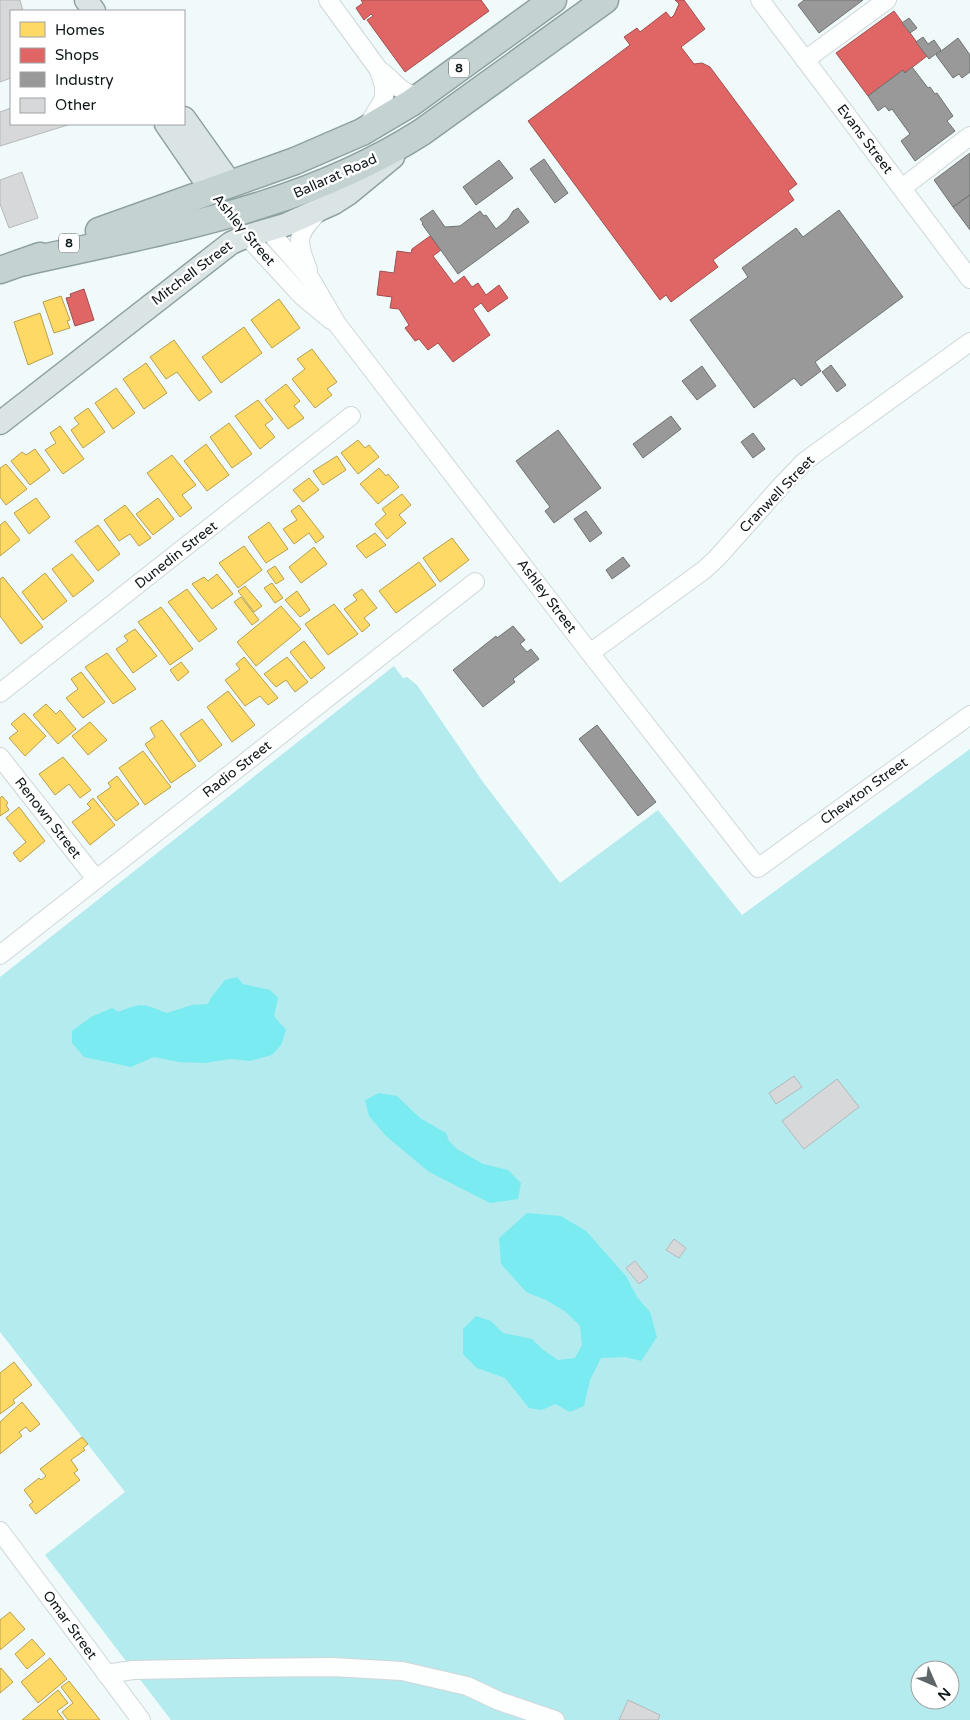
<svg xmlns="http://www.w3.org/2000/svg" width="970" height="1720" font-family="'Varela Round',sans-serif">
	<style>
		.green { fill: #b4ebee; fill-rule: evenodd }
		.water { fill: #7aebf0 }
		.homes { fill: #ffd966; stroke: #b79f4f }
		.shops { fill: #e06666; stroke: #a14e4f }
		.industry { fill: #999; stroke: #707272 }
		.building { fill: #d7d8da; stroke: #b7b8ba }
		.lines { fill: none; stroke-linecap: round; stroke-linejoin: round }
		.minor-casing { stroke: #cfd7d8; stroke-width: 20 }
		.major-casing { stroke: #8fa1a1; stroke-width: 25 }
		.highway-casing { stroke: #8fa1a1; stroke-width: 29 }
		.minor { stroke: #fdfefe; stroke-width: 18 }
		.major { stroke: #dbe4e4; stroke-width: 22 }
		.highway { stroke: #c4d2d2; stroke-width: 26 }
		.labels { text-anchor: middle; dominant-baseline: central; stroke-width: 5; stroke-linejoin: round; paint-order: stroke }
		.shield { fill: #fff; stroke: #575d5d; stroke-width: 1 }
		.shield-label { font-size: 12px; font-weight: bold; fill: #0f1718 }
		.street-label { font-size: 14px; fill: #0f1718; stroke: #fff }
	</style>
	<rect width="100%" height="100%" fill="#f0fafa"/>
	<path class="green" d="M394,666L403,678L407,677L417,685L483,782L560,883L658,810L742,915L970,749V1720H171L45,1555L125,1492L0,1332V977ZM920,1670H950V1700H920Z"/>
	<g class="water">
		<path d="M237,977L243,984L270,990L278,998L274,1016L286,1030L281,1045L272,1055L250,1061L231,1059L204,1063L179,1062L154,1057L131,1067L84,1057L72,1043V1031L91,1017L112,1008L118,1012C144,1002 142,1004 167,1013L192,1005L208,1004L210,999L225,980Z"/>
		<path d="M379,1093L397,1096L420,1118L446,1133L449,1141L457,1149L483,1164L508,1170L521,1183L518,1199L490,1203L429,1172L386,1136L369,1116L365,1100Z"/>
		<path d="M527,1213L561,1216L586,1231L626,1276L637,1297L650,1312L657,1337L641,1361L625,1357L601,1358L590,1380L584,1406L570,1412L555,1404L542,1410L529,1408L505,1378L477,1368L463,1354V1329L476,1316L491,1321L503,1333L532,1339L542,1349L558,1360L575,1358L582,1345L580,1326L566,1312L546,1300L526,1292L501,1264L499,1238Z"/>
	</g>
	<g class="homes">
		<path d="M61,296L70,320L67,321L70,328L54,333L43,302Z"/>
		<path d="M279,299L300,328L272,348L251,320Z"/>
		<path d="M40,313L53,354L28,365L14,322Z"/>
		<path d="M244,327L262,353L221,383L202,357Z"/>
		<path d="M174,340L212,392L199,401L177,372L166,379L150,357Z"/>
		<path d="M312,349L337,382L327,389L332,395L315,408L292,379L305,369L297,359Z"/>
		<path d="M146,363L167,393L144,409L123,379Z"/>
		<path d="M286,384L300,401L294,406L304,418L288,429L265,400Z"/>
		<path d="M116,388L135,413L113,429L95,403Z"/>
		<path d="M258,400L273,419L265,425L275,437L260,449L235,416Z"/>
		<path d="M88,408L105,432L83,448L71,430L79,424L74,418Z"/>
		<path d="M229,423L252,454L232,468L210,437Z"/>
		<path d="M60,426L84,459L63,474L45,450L56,443L50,433Z"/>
		<path d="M358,440L365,448L369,445L379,457L358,474L341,453Z"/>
		<path d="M206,444L229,475L207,491L184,461Z"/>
		<path d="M35,449L50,470L30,485L11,461L22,452L26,455Z"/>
		<path d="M172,455L196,485L182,495L192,508L180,517L147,473Z"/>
		<path d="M337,456L346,470L323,485L313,471Z"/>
		<path d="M6,464L27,489L6,505L0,497V468Z"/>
		<path d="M379,468L386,476L388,474L399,487L378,504L360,484Z"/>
		<path d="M309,478L319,490L303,502L293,490Z"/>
		<path d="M402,494L411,505L399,515L406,523L387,539L375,524L386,514L382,509Z"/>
		<path d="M36,498L50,517L29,534L14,513Z"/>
		<path d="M158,498L174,519L153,535L136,514Z"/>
		<path d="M125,505L151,538L139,546L130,534L119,541L104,520Z"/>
		<path d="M299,505L324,537L316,543L309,533L294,544L283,529L297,520L291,511Z"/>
		<path d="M5,521L20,540L0,556V525Z"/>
		<path d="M269,522L288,549L266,563L248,537Z"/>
		<path d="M98,525L120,554L98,571L75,541Z"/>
		<path d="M375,533L386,545L366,558L356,546Z"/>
		<path d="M452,538L469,560L440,582L423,558Z"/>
		<path d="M244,546L262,570L238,588L219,563Z"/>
		<path d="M314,547L327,564L301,583L289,567Z"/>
		<path d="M72,554L94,581L73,597L52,569Z"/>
		<path d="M419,562L436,585L396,613L379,591Z"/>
		<path d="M275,566L284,579L276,584L267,571Z"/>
		<path d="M45,573L67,601L43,620L22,592Z"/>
		<path d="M217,574L233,594L212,609L192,584L204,577L208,581Z"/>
		<path d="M3,577L43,627L21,644L0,616V579Z"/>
		<path d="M272,583L283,598L275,603L264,588Z"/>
		<path d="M245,586L262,606L254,612L238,591Z"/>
		<path d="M187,589L217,629L199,642L168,602Z"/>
		<path d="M362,589L377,608L364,618L370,625L362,632L344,609L357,600L353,595Z"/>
		<path d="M297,591L310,610L300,617L285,600Z"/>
		<path d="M241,597L259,620L252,625L234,602Z"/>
		<path d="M334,604L358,634L328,655L305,624Z"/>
		<path d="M281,606L301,629L256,666L237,642Z"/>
		<path d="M161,607L193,649L170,665L138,622Z"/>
		<path d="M135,629L157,656L133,673L116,649L128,641L124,636Z"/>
		<path d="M304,641L325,668L311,679L290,652Z"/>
		<path d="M107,653L136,689L113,704L85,667Z"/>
		<path d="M244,657L278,698L268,705L260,696L245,706L225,680L240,669L236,664Z"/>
		<path d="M287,657L308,682L295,692L286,680L276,687L264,674Z"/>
		<path d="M181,662L189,672L178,681L170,670Z"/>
		<path d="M81,672L105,702L83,718L66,698L78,689L71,679Z"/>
		<path d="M228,691L255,725L232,742L207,707Z"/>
		<path d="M46,704L56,714L60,710L76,729L58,744L33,715Z"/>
		<path d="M24,713L46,736L25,756L9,738L18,731L11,724Z"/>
		<path d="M202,719L222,745L199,762L180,734Z"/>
		<path d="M162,720L196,766L171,783L145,744L155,737L150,728Z"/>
		<path d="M90,722L107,740L88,755L72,736Z"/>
		<path d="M143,751L171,787L145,805L119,768Z"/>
		<path d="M63,757L91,790L80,798L69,784L55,795L39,774Z"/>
		<path d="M117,776L139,804L116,821L97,797L111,787L108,783Z"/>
		<path d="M2,796L8,803L6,805L9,810L0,816V798Z"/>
		<path d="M93,798L115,825L90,845L72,822L91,808L87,804Z"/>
		<path d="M19,807L45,841L20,862L13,853L26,842L6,818Z"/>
		<path d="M14,1362L32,1385L13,1400L15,1403L0,1414V1373Z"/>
		<path d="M22,1402L40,1424L30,1432L26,1427L19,1432L22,1436L0,1454V1422Z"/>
		<path d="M82,1437L88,1444L83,1448L85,1450L71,1460L78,1470L74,1473L80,1480L36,1514L29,1505L33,1502L24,1490L39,1478L41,1480L46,1476L40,1469Z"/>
		<path d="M10,1612L25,1629L0,1650V1620Z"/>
		<path d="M32,1639L45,1654L27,1669L15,1654Z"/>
		<path d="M50,1658L67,1679L38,1703L21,1682Z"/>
		<path d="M1,1668L13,1682L0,1693V1669Z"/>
		<path d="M69,1681L100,1720H68L62,1712L73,1703L61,1687Z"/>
		<path d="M58,1690L68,1703L57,1711L64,1720H22Z"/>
	</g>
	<g class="shops">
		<path d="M361,0H481L489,11L405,72L367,20L373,16L371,14L364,20L356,8L363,3Z"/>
		<path d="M675,0H684L705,29L681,47L694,64L702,63L710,67L797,184L788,191L794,200L713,260L718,267L671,302L666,295L660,300L528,121L630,45L624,37L637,28L640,32L666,12L671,18L674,15L679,4Z"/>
		<path d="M894,11L927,56L905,73L903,70L868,96L836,53Z"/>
		<path d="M430,236L441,250L433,256L454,284L464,276L472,287L478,283L486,295L499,285L508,298L488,312L481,303L473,309L490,335L453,362L438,343L428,350L419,339L415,341L405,328L409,325L399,309L390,308L392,297L377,295L380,271L394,273L397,251L411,253L412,249Z"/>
		<path d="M84,289L94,320L75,326L66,298L71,297L70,294Z"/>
	</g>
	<g class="industry">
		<path d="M804,0H863L819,33L798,5Z"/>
		<path d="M909,18L917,28L910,33L902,23Z"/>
		<path d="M923,37L928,44L934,40L941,50L929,59L916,42Z"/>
		<path d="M958,38L970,55V72L962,78L959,74L953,78L936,55Z"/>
		<path d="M912,67L928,88L930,87L935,94L937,93L953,116L947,121L955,131L915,161L901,141L910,134L892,109L889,111L885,106L878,111L868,96L903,70L905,73Z"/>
		<path d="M970,153V195L953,207L934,180Z"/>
		<path d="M544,159L568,193L555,203L530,169Z"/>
		<path d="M499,160L513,178L476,205L463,187Z"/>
		<path d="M970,195V230L953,207Z"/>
		<path d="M518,208L529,222L458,274L422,224L423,223L420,219L433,210L445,227L460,226L480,211L484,216L486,215L496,229L508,219L513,211Z"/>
		<path d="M839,210L903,297L815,362L821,371L801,386L794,378L754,408L690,320L748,277L742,268L796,228L803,237Z"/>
		<path d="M831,365L846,385L837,392L822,372Z"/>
		<path d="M702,366L716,386L697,400L682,381Z"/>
		<path d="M671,416L681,429L643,458L633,444Z"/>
		<path d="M558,430L601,488L554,523L545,511L550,507L516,461Z"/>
		<path d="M753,433L765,449L753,458L741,442Z"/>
		<path d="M586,511L602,533L590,542L574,519Z"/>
		<path d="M623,557L630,566L612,579L606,570Z"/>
		<path d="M513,626L525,640L520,644L527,652L531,649L539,659L513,679L515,682L483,707L453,670L496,636L497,638Z"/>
		<path d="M597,725L656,802L638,816L579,739Z"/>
	</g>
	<g class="building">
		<path d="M0,0H20L23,11H11V78L0,82Z"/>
		<path d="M11,108V124H71L0,146V112Z"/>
		<path d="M22,172L38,218L9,228L0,204V180Z"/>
		<path d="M794,1076L802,1087L776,1104L769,1093Z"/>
		<path d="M837,1079L859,1107L804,1149L782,1121Z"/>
		<path d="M674,1239L686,1248L679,1258L666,1250Z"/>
		<path d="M635,1261L648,1277L639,1284L626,1268Z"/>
		<path d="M628,1700L660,1715L658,1720H619Z"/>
	</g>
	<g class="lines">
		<g class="minor-casing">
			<g id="minor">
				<path d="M328,0L379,70L384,86V97L381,104L368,125"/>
				<path d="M760,0L970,279"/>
				<path d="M805,60L887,0"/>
				<path d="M379,70C396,80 401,99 424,94"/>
				<path d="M902,188L970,136"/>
				<path d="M269,231L310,278L337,324L590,653L758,868L970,715"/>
				<path d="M247,236L301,295L331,320"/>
				<path d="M308,270C296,238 296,236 319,211"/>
				<path d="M590,653L704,570L717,558L781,486L805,461L970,342"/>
				<path d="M0,693L351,416"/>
				<path d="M0,757L96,879"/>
				<path d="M0,955L475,582"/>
				<path d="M0,1531L141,1720"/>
				<path d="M106,1674L133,1670L235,1668L333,1667L402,1671L467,1686L499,1701L555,1720"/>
			</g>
		</g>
		<g class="major-casing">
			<g id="major">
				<path d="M86,0L94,11"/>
				<path d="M184,118L231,184"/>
				<path d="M166,124L212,191"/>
				<path d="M0,423L231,243L247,236L285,225L334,203L348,194L393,157"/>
			</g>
		</g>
		<g class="highway-casing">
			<g id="highway">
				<path d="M99,231L295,161L362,132L411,103L553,0"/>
				<path d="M25,262C164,230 300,210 422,132L605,0"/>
				<path d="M0,270L40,256"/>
			</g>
		</g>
		<use href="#minor" class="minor"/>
		<use href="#major" class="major"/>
		<use href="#highway" class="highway"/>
	</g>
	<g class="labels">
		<g class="shield">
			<rect x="449" y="58.5" width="20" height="19" rx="4"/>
			<rect x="59" y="233.5" width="20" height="19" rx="4"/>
		</g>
		<g class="shield-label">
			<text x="459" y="68">8</text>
			<text x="69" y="243">8</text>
		</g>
		<g class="street-label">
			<text transform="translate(865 139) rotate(53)">Evans Street</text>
			<text transform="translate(335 176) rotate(-24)">Ballarat Road</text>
			<text transform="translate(244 230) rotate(50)">Ashley Street</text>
			<text transform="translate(192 273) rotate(-37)">Mitchell Street</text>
			<text transform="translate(777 494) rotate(-46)">Cranwell Street</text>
			<text transform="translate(176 555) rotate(-38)">Dunedin Street</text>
			<text transform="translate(547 596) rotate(53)">Ashley Street</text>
			<text transform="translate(237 769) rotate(-38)">Radio Street</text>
			<text transform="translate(864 791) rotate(-36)">Chewton Street</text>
			<text transform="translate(48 818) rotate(52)">Renown Street</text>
			<text transform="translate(70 1625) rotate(54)">Omar Street</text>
		</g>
	</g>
	<rect x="10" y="10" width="175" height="115" fill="#ffffff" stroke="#9fa2a3"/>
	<rect x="20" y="22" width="25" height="15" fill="#ffd966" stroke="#9fa2a3"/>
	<text x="55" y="35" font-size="15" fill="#0f1718">Homes</text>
	<rect x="20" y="48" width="25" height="15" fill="#e06666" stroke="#9fa2a3"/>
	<text x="55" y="60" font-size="15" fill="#0f1718">Shops</text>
	<rect x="20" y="72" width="25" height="15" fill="#999999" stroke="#9fa2a3"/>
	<text x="55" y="85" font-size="15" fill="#0f1718">Industry</text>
	<rect x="20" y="98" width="25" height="15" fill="#d7d8da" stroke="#9fa2a3"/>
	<text x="55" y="110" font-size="15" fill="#0f1718">Other</text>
	<g transform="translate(935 1685) rotate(135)"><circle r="24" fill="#ffffff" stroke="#9fa2a3"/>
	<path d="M0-4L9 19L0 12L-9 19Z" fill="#5e6667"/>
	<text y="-8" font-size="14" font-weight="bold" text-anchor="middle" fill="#0f1718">N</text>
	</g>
</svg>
